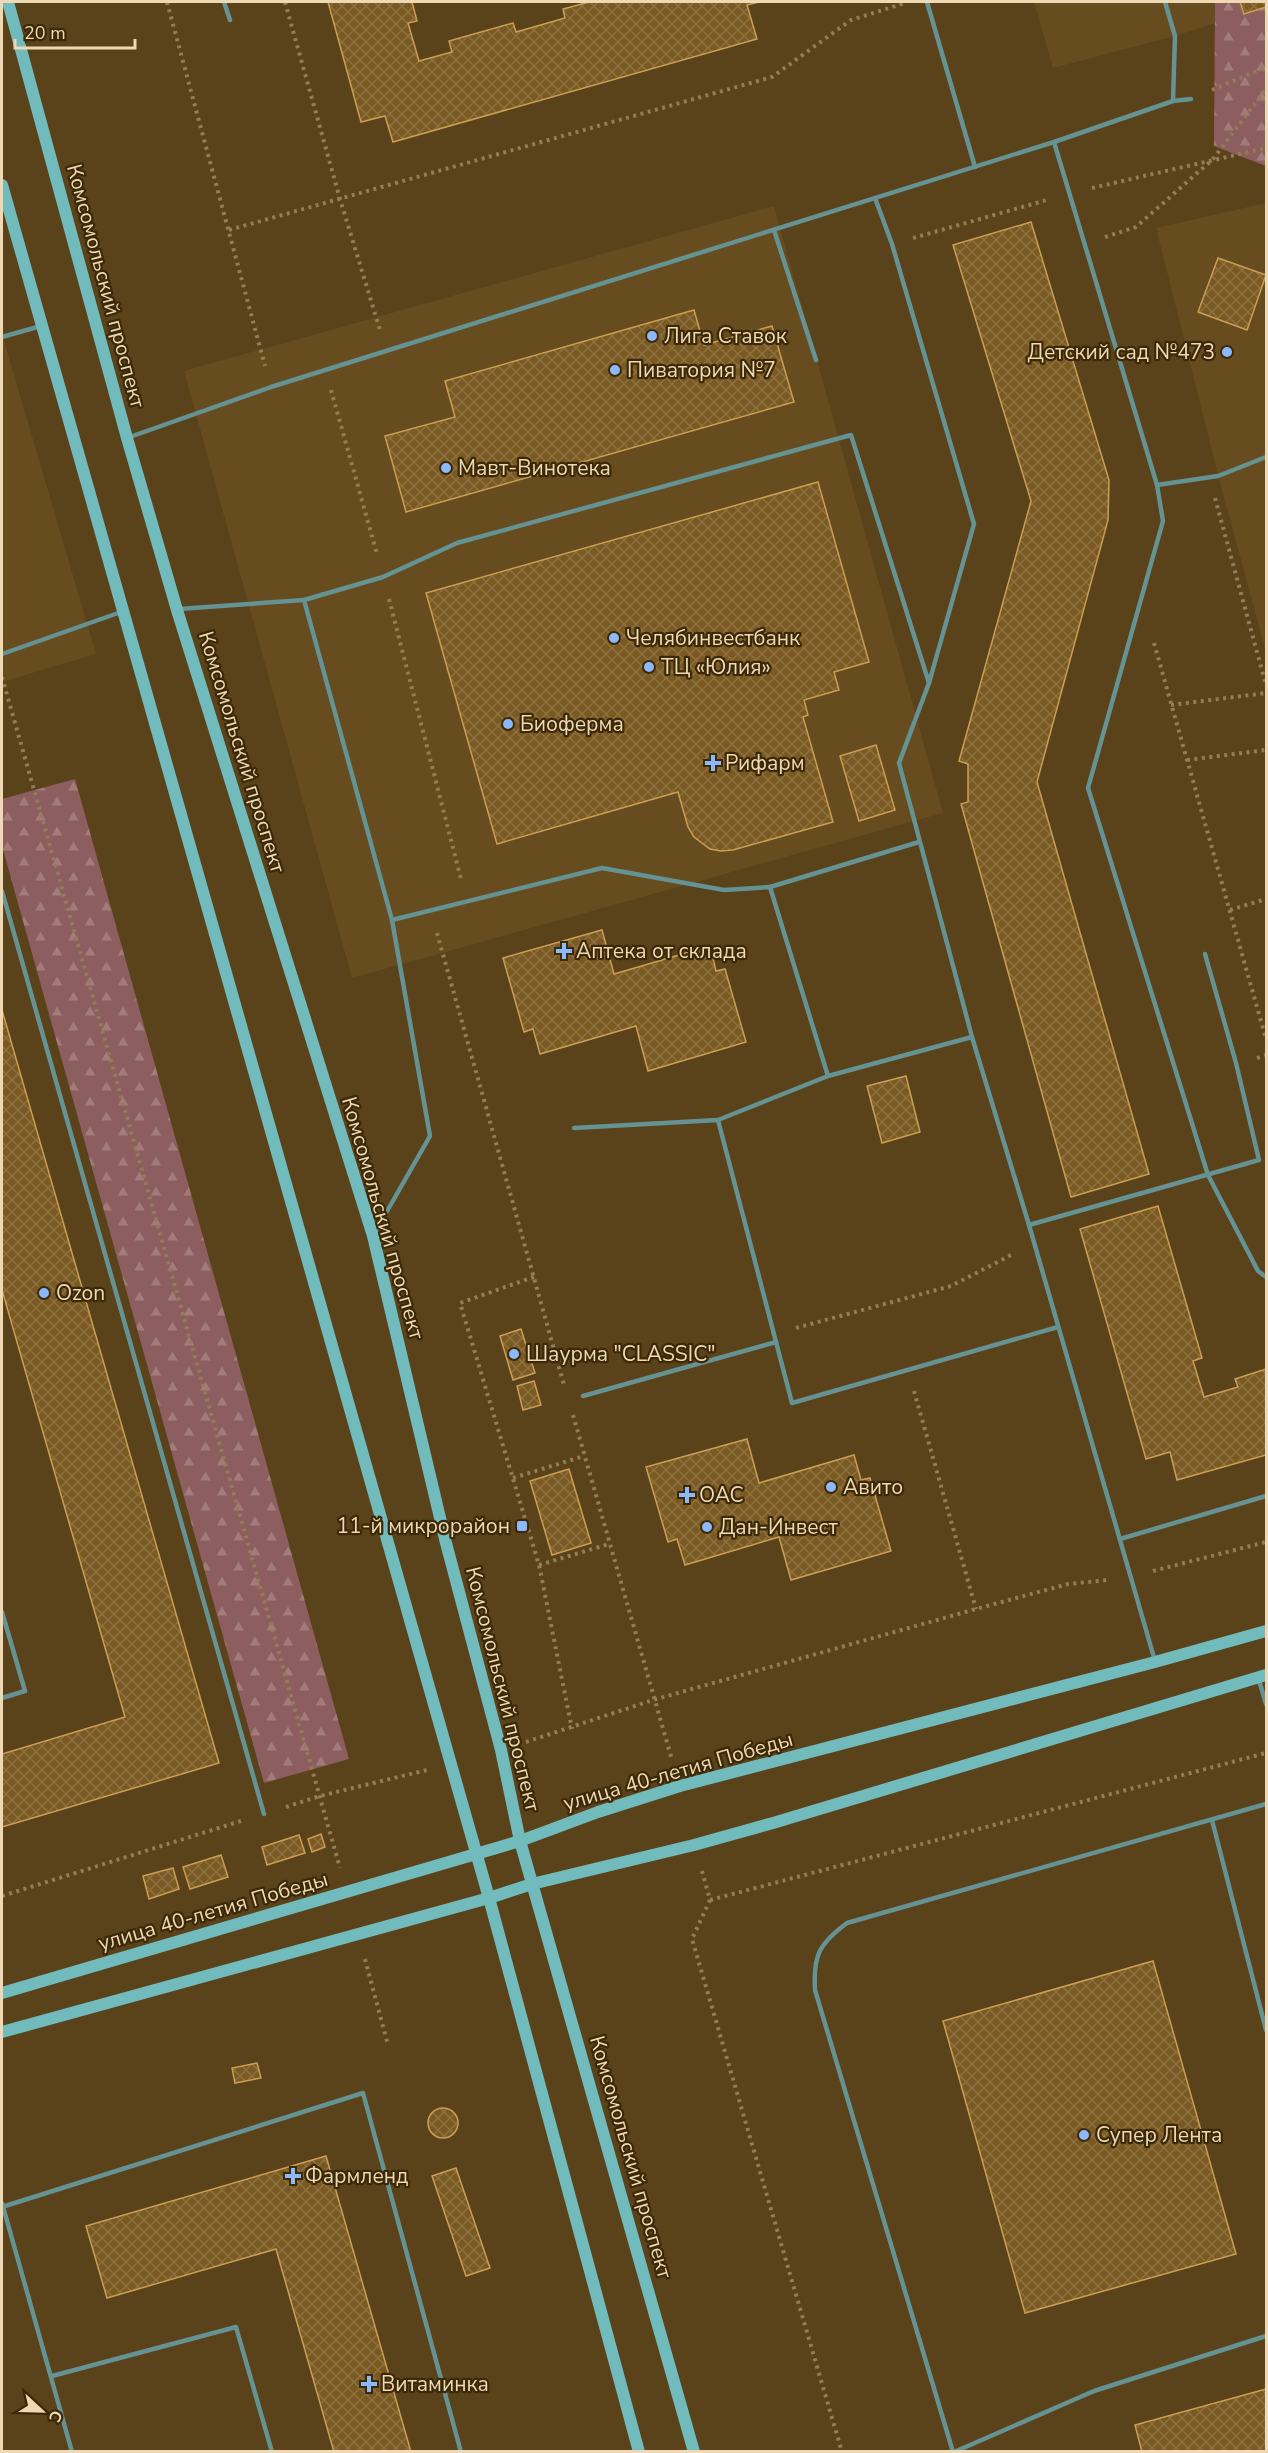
<svg xmlns="http://www.w3.org/2000/svg" width="1268" height="2453" font-family="'Nunito Sans',sans-serif">
	<style>
		.built { fill: #664c1f }
		.forest { fill: url(#forest-firs) }
		.building { fill: url(#building-cross-hatch); stroke: #cc9e53; stroke-width: 1.5 }
		.lines { fill: none; stroke-linecap: round; stroke-linejoin: round }
		.path { stroke: #947c56; stroke-width: 4; stroke-dasharray: 3 4.5; stroke-linecap: butt }
		.lane { stroke: #659293; stroke-width: 4.5 }
		.secondary { stroke: #72bbbd; stroke-width: 12 }
		.poi-dot { fill: #8cb9fc; stroke: #3c2908; stroke-width: 2 }
		.labels { text-anchor: middle; dominant-baseline: central; stroke-width: 4.5; stroke-linejoin: round; paint-order: stroke }
		.street-label { font-size: 21px; fill: #efd8b4; stroke: #3c2908 }
		.poi-label { font-size: 21px; fill: #efd8b4; stroke: #3c2908; text-anchor: start }
	</style>
	<defs>
		<pattern id="forest-firs" width="22" height="20" patternUnits="userSpaceOnUse" patternTransform="scale(1.5)"><rect width="22" height="20" fill="#8c5e5f"/><path d="M5 1l3.5 6h-7zM16 11l3.5 6h-7z" fill="#a27c7a"/></pattern>
		<pattern id="building-cross-hatch" width="8" height="8" patternUnits="userSpaceOnUse" patternTransform="scale(1.5)"><rect width="8" height="8" fill="#7a5a22"/><path d="M0 0l8 8M0 8l8-8" fill="none" stroke="#8d7140"/></pattern>
	</defs>
	<rect width="100%" height="100%" fill="#5a421a"/>
	<g class="built">
		<path d="M1034,2H1266V7L1175,36L1053,68Z"/>
		<path d="M1266,203V652L1218,475L1156,228Z"/>
		<path d="M774,206L943,813L352,978L184,371Z"/>
		<path d="M2,334L96,654L2,682Z"/>
	</g>
	<g class="forest">
		<path d="M1215,2H1266V166L1214,146Z"/>
		<path d="M75,779L349,1759L264,1783L2,846V799Z"/>
	</g>
	<g class="building">
		<path d="M328,2H412L417,21L408,23L419,61L452,52L449,41L513,23L516,32L565,18L563,9L589,2H759L747,5L757,39L393,142L385,116L361,122Z"/>
		<path d="M1240,2H1266V7L1244,14Z"/>
		<path d="M1031,222L1109,480L1108,520L1037,782L1149,1174L1071,1197L961,804L968,802V764L959,761L1031,501L953,245Z"/>
		<path d="M1218,258L1266,275L1247,330L1198,312Z"/>
		<path d="M694,310L704,345L772,326L794,402L406,512L385,436L455,417L445,381Z"/>
		<path d="M818,482L869,662L834,672L839,690L804,700L808,715L803,717L833,822L733,850L721,851L710,849L694,837L688,827L678,792L497,844L426,593Z"/>
		<path d="M876,745L895,810L859,821L840,756Z"/>
		<path d="M602,930L614,974L710,946L716,971L725,969L746,1042L648,1071L636,1026L540,1054L533,1029L524,1032L503,958Z"/>
		<path d="M2,1010L219,1763L2,1827V1754L125,1717L2,1290Z"/>
		<path d="M906,1076L920,1132L882,1143L867,1086Z"/>
		<path d="M1158,1206L1202,1358L1193,1361L1204,1397L1238,1387L1235,1379L1266,1369V1455L1177,1480L1170,1452L1146,1459L1080,1229Z"/>
		<path d="M521,1329L535,1373L513,1380L500,1336Z"/>
		<path d="M534,1381L541,1405L523,1410L517,1386Z"/>
		<path d="M747,1439L759,1483L854,1455L861,1480L870,1478L891,1551L791,1580L779,1537L685,1565L677,1539L668,1542L646,1467Z"/>
		<path d="M569,1469L591,1543L552,1555L530,1481Z"/>
		<path d="M321,1834L325,1847L312,1852L308,1839Z"/>
		<path d="M299,1835L305,1853L267,1865L262,1847Z"/>
		<path d="M221,1855L228,1877L190,1889L183,1867Z"/>
		<path d="M173,1868L179,1889L149,1899L143,1876Z"/>
		<path d="M1153,1961L1236,2254L1025,2313L943,2021Z"/>
		<path d="M257,2063L261,2078L235,2083L232,2068Z"/>
		<circle cx="443" cy="2123" r="15"/>
		<path d="M326,2156L411,2452H334L276,2249L107,2298L86,2226Z"/>
		<path d="M456,2168L490,2268L466,2276L432,2176Z"/>
		<path d="M1266,2389V2452H1142L1135,2425Z"/>
	</g>
	<g class="lines">
		<g class="path">
			<path d="M167,2L265,366"/>
			<path d="M285,2L340,199L380,330"/>
			<path d="M1212,90L1266,67"/>
			<path d="M1092,188L1266,148"/>
			<path d="M229,230L772,77L851,20L905,3"/>
			<path d="M1105,237L1136,227L1213,159L1266,89"/>
			<path d="M913,238L1047,200"/>
			<path d="M331,390L377,554"/>
			<path d="M1215,498L1266,685"/>
			<path d="M389,599L461,879"/>
			<path d="M1154,643L1266,1039"/>
			<path d="M2,677L340,1868"/>
			<path d="M1171,705L1266,693"/>
			<path d="M1187,760L1266,750"/>
			<path d="M1230,910L1266,899"/>
			<path d="M437,933L564,1385"/>
			<path d="M1257,1058L1266,1055"/>
			<path d="M534,1277L460,1303L539,1565L572,1729"/>
			<path d="M796,1328L951,1286L1015,1253"/>
			<path d="M914,1391L976,1609"/>
			<path d="M573,1415L672,1760"/>
			<path d="M513,1478L584,1456"/>
			<path d="M539,1565L609,1544"/>
			<path d="M1153,1571L1266,1542"/>
			<path d="M526,1742L653,1700L976,1609L1068,1584L1107,1580"/>
			<path d="M286,1807L320,1796L427,1770"/>
			<path d="M702,1871L710,1900L692,1939L842,2452"/>
			<path d="M2,1896L241,1821"/>
			<path d="M710,1900L1266,1753"/>
			<path d="M365,1959L388,2045"/>
		</g>
		<g class="lane">
			<path d="M224,2L230,20"/>
			<path d="M927,2L975,167"/>
			<path d="M1165,2L1175,36L1173,101"/>
			<path d="M1054,142L1157,485L1163,521L1088,788L1208,1175L1258,1271L1266,1277"/>
			<path d="M875,198L892,244L974,524L929,683L899,763L972,1037L1029,1225L1155,1661"/>
			<path d="M774,230L816,360"/>
			<path d="M2,337L41,326"/>
			<path d="M127,438L271,387L1054,142L1173,101L1191,99"/>
			<path d="M1157,485L1218,476L1266,457"/>
			<path d="M304,600L392,920L430,1136L374,1234"/>
			<path d="M179,609L304,600L383,577L457,543L851,435L929,683"/>
			<path d="M2,654L121,612"/>
			<path d="M770,887L919,842"/>
			<path d="M2,891L264,1814"/>
			<path d="M392,920L602,868L724,890L770,887L828,1076"/>
			<path d="M972,1037L828,1076L718,1120L792,1403L1058,1327"/>
			<path d="M574,1128L718,1120"/>
			<path d="M1029,1225L1259,1160L1236,1063L1205,954"/>
			<path d="M583,1396L776,1342"/>
			<path d="M1120,1539L1266,1496"/>
			<path d="M2,1612L25,1691L2,1698"/>
			<path d="M1258,1677L1266,1704"/>
			<path d="M1212,1820L1266,2030"/>
			<path d="M2,2203L72,2452"/>
			<path d="M2,2207L363,2093L461,2452"/>
			<path d="M52,2376L236,2327L272,2452"/>
			<path d="M953,2452L815,1990C813,1955 819,1944 847,1923L1266,1804"/>
			<path d="M954,2452L1094,2391L1266,2336"/>
		</g>
		<g class="secondary">
			<path d="M8,2L127,438L177,610L373,1236L446,1543L501,1750L520,1841L694,2452"/>
			<path d="M2,185L489,1898L639,2452"/>
			<path d="M2,1993L476,1854L520,1841L598,1812L680,1786L1155,1662L1266,1631"/>
			<path d="M2,2032L489,1898L532,1884L694,1845L773,1823L1266,1675"/>
		</g>
	</g>
	<g class="poi-dot">
		<circle cx="652" cy="336" r="6"/>
		<circle cx="1227" cy="352" r="6"/>
		<circle cx="615" cy="370" r="6"/>
		<circle cx="446" cy="468" r="6"/>
		<circle cx="614" cy="638" r="6"/>
		<circle cx="649" cy="667" r="6"/>
		<circle cx="508" cy="724" r="6"/>
		<path d="M710 754h6v6h6v6h-6v6h-6v-6h-6v-6h6z"/>
		<path d="M561 942h6v6h6v6h-6v6h-6v-6h-6v-6h6z"/>
		<circle cx="44" cy="1293" r="6"/>
		<circle cx="514" cy="1354" r="6"/>
		<circle cx="831" cy="1487" r="6"/>
		<path d="M684 1486h6v6h6v6h-6v6h-6v-6h-6v-6h6z"/>
		<rect x="516" y="1520" width="12" height="12" rx="3"/>
		<circle cx="707" cy="1527" r="6"/>
		<circle cx="1084" cy="2135" r="6"/>
		<path d="M290 2167h6v6h6v6h-6v6h-6v-6h-6v-6h6z"/>
		<path d="M366 2375h6v6h6v6h-6v6h-6v-6h-6v-6h6z"/>
	</g>
	<g class="labels">
		<g class="street-label">
			<text transform="translate(106 286) rotate(75)">Комсомольский проспект</text>
			<text transform="translate(242 752) rotate(73)">Комсомольский проспект</text>
			<text transform="translate(383 1218) rotate(74)">Комсомольский проспект</text>
			<text transform="translate(503 1689) rotate(76)">Комсомольский проспект</text>
			<text transform="translate(678 1771) rotate(-16)">улица 40-летия Победы</text>
			<text transform="translate(213 1911) rotate(-16)">улица 40-летия Победы</text>
			<text transform="translate(631 2157) rotate(74)">Комсомольский проспект</text>
		</g>
		<g class="poi-label">
			<text x="664" y="336">Лига Ставок</text>
			<text x="1215" y="352" text-anchor="end">Детский сад №473</text>
			<text x="627" y="370">Пиватория №7</text>
			<text x="458" y="468">Мавт-Винотека</text>
			<text x="626" y="638">Челябинвестбанк</text>
			<text x="661" y="667">ТЦ «Юлия»</text>
			<text x="520" y="724">Биоферма</text>
			<text x="725" y="763">Рифарм</text>
			<text x="576" y="951">Аптека от склада</text>
			<text x="56" y="1293">Ozon</text>
			<text x="526" y="1354">Шаурма "CLASSIC"</text>
			<text x="843" y="1487">Авито</text>
			<text x="699" y="1495">ОАС</text>
			<text x="510" y="1526" text-anchor="end">11-й микрорайон</text>
			<text x="719" y="1527">Дан-Инвест</text>
			<text x="1096" y="2135">Супер Лента</text>
			<text x="305" y="2176">Фармленд</text>
			<text x="381" y="2384">Витаминка</text>
		</g>
	</g>
	<rect width="1268" height="2453" fill="none" stroke="#efd8b4" stroke-width="6"/>
	<g transform="translate(42 2411) rotate(112)" stroke="#3c2908" stroke-width="4.5" paint-order="stroke">
	<path d="M0-4.5L10 22L0 15L-10 22Z" fill="#efd8b4"/>
	<text y="-9" font-size="16" font-weight="bold" text-anchor="middle" fill="#efd8b4">С</text>
	</g>
	<path d="M15 39v9h120v-9" fill="none" stroke="#efd8b4" stroke-width="3"/>
	<text x="24" y="39" font-size="18" fill="#efd8b4" stroke="#3c2908" stroke-width="4.5" paint-order="stroke">20 m</text>
</svg>
